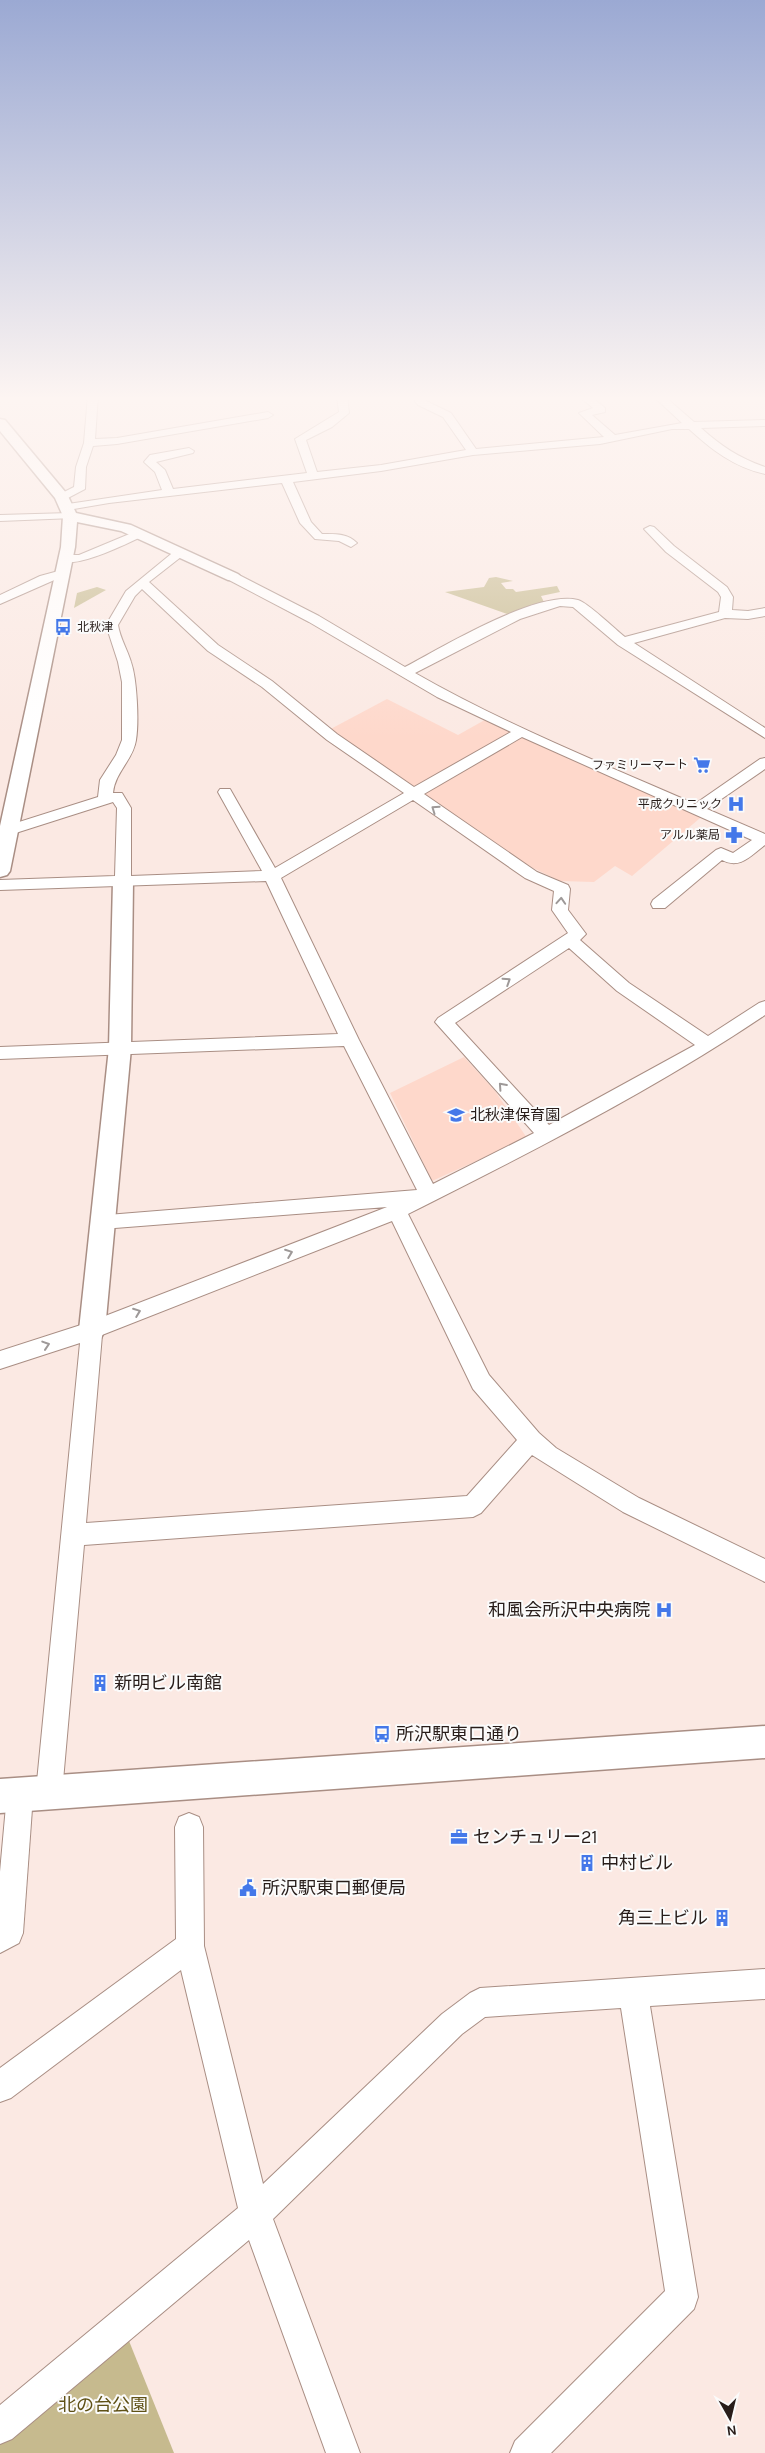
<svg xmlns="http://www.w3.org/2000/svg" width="765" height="2453" font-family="Karla,'Noto Sans JP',sans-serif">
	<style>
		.built { fill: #fed8cb }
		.green { fill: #c6ba8e }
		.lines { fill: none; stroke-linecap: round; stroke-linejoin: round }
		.minor-casing { stroke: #a98e84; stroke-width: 2 }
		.tertiary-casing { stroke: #a98e84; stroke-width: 3 }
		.minor { fill: #fff; fill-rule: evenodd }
		.tertiary { fill: #fff; fill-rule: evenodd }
		.oneway { stroke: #9e9998 }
		.labels { text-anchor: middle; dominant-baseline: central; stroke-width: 4; stroke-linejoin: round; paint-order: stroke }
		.far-poi-label { font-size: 12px; fill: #281d1a; stroke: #fbfbfb; text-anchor: end }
		.poi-label { font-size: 15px; fill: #281d1a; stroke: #fbfbfb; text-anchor: start }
		.near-poi-label { font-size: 18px; fill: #281d1a; stroke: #fbfbfb; text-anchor: start }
		.near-park-label { font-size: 18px; fill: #5f5116; stroke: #fbfbfb }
	</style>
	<rect width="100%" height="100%" fill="#fbe9e3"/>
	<g class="built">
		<path d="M387,699L458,735L490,717L706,813L632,876L615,866L594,882L560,881L531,867L325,732Z"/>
		<path d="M464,1057L495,1091L527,1138L432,1181L390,1093Z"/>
	</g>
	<g class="green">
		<path d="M496,577L513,581L501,583L506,589H513L516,592L557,586L560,592L541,596L544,602L531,605L510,615L445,592L484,587L489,578Z"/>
		<path d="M97,587L106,590L74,608L77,593Z"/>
		<path d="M123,2326L174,2453H0V2427Z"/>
	</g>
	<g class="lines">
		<g class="minor-casing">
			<g id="minor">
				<path d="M88,395H98L95,439L117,438L268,412L273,415L268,418L117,444L93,446L86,467L85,489L66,499H58V495L74,487L76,467L84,443Z"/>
				<path d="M337,395H347L349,413L332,427L306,440L317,472L381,465L466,450L443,417L418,405L410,395H420L426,401L451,413L476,449L604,437L579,413L593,408L578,395H589L605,408V412L592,415L615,435L682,423L652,395H663L694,422L765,420V426L701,428C721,446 739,458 765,467V474C734,467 712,450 689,429H672L600,444L473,455L381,471L293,482L311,522L322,534C335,534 347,533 357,543L351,547L339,541L315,539L300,523L282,483L109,503L68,510L62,507L68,504L162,490L155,472L144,462L150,455L189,448L194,451L193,453L156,462L165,470L173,489L307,473L295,439L339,412Z"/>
				<path d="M70,513L76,516L74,518L0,521V515Z"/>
				<path d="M650,526L654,527L674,546L727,587L733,597L732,610L748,611L765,608V616L748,619L725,618L634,643L765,728V738L618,645L573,607L560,606L520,619L415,673C504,724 601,763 695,804L760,759L765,758V769L707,809L765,834V845C751,855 740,870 722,860L665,908H653L651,904L653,900L716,850L721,848L733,853L752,840L522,737L424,794L537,872L568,885L570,889L568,910L586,934L580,940L629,983L708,1036L759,1003L765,1001V1015C652,1091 529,1153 408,1214L489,1375L539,1433L556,1448L639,1498L765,1559V1582L623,1512L532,1455L481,1513L473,1517L84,1545L62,1792L58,1801L49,1805L40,1801L36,1792L80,1343L0,1369V1351L87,1323L387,1207L102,1229L95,1226L92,1221L95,1216L417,1190L344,1046L0,1059V1047L338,1034L266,881L0,890V880L115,876L117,808L113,802L0,838V828L98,797L100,780L116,755L122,740V682L118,662L106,625L126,591L176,550H184L186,553L149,582L218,645L272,681L337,734L414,787L511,732L437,697L309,622L229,580L227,577L229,574H237L319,616L405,667C443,647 536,590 578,600C587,602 616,630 625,637L719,612L721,597L718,592L666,552L644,529ZM142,589L208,651L262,687L327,740L404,793L275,868L230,789H220L218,792L262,871L131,876V808L122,793H113C115,772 133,760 136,740C139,722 137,679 131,662C127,649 120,638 118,625L135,596ZM413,800L525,878L554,891L552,910L568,933L438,1018L435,1022L534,1133L433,1184L359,1040L281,878ZM569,948L617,991L695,1045L549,1125L455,1023ZM392,1221L473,1389L517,1440L467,1496L86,1523L102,1335Z"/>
				<path d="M139,530L145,534L143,536C128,543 71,572 59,559L65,555H79Z"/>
				<path d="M62,570L68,574L0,604V595L40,576Z"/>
				<path d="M20,1782L29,1786L33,1795L23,1933L19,1943L0,1953V1872L7,1795L11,1786Z"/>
				<path d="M189,1813L199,1817L203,1827L204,1946L263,2184L442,2014L470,1993L480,1988L765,1969V1999L650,2006L698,2297L694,2309L551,2453H510L515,2441L665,2291L621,2008L485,2017L462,2034L273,2219L360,2453H326L249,2240L12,2439L0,2444V2405L238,2208L181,1970L11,2098L0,2102V2068L176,1939L175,1827L179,1817Z"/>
			</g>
		</g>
		<g class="tertiary-casing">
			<g id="tertiary">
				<path d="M0,419L5,420L67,494L76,513L131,525L238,574L241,577L238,580H228L121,531L77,522L75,547L10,871L7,875L0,877V826L61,547L63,516L55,498L0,431Z"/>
				<path d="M123,875L130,877L133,881L131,1048L105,1330L101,1338L92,1341L83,1338L79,1330L109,1048L113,881L116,877Z"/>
				<path d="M765,1726V1758L0,1813V1779Z"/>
			</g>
		</g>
		<use href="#minor" class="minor"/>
		<use href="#tertiary" class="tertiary"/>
	</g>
	<defs><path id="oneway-chevron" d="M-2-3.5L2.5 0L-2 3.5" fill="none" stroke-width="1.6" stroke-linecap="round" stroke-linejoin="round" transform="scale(1.25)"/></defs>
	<g class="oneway">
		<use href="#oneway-chevron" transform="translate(435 809) rotate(-145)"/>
		<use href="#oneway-chevron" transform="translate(561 901) rotate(-86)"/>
		<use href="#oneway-chevron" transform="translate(507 981) rotate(-33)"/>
		<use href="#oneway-chevron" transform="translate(502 1086) rotate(-132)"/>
		<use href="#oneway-chevron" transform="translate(289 1253) rotate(-21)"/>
		<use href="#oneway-chevron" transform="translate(137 1312) rotate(-21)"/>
		<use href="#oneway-chevron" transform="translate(46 1345) rotate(-18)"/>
	</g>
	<linearGradient id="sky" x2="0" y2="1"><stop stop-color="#9ba9d3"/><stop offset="0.54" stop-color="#fdf5f2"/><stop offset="1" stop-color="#fdf5f2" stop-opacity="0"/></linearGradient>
	<rect width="765" height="738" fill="url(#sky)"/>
	<defs>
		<g id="bus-bare" transform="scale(1.35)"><path d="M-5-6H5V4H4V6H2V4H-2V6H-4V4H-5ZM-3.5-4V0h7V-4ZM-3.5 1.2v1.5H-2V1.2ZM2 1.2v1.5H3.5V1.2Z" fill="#4478e9" stroke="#fbfbfb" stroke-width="2.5" paint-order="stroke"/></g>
		<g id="supermarket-bare" transform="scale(1.35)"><path d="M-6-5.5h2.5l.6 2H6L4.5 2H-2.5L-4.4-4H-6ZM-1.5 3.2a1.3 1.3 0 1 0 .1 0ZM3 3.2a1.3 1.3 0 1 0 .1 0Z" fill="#4478e9" stroke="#fbfbfb" stroke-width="2.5" paint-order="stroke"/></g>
		<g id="hospital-bare" transform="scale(1.35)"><path d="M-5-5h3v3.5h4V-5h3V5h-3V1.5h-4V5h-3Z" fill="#4478e9" stroke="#fbfbfb" stroke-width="2.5" paint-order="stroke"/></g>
		<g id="pharmacy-bare" transform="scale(1.35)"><path d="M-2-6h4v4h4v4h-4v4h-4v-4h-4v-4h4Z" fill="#4478e9" stroke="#fbfbfb" stroke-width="2.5" paint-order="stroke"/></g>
		<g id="school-bare" transform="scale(1.35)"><path d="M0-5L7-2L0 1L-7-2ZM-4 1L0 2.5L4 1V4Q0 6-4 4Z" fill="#4478e9" stroke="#fbfbfb" stroke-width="2.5" paint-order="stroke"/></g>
		<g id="building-bare" transform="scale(1.35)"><path d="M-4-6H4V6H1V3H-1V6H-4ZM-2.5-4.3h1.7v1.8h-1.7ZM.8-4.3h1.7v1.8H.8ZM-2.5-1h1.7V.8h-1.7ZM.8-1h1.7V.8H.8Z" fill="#4478e9" stroke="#fbfbfb" stroke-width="2.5" paint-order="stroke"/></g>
		<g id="office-bare" transform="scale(1.35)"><path d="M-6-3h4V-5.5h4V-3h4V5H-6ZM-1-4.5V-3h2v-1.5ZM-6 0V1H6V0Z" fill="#4478e9" stroke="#fbfbfb" stroke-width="2.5" paint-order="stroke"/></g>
		<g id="civic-bare" transform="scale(1.35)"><path d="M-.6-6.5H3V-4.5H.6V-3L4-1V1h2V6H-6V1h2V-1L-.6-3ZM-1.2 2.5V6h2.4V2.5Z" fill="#4478e9" stroke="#fbfbfb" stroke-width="2.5" paint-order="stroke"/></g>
	</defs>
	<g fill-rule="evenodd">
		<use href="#bus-bare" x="63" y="627"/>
		<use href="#supermarket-bare" x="702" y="765"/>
		<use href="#hospital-bare" x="736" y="804"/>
		<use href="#pharmacy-bare" x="734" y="835"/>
		<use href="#school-bare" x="456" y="1115"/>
		<use href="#hospital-bare" x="664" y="1610"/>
		<use href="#building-bare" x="100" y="1683"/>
		<use href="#bus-bare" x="382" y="1734"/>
		<use href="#office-bare" x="459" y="1837"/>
		<use href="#building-bare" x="587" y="1863"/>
		<use href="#civic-bare" x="248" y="1888"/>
		<use href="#building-bare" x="722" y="1918"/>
	</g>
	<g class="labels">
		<g class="far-poi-label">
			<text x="77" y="627" text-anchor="start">北秋津</text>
			<text x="688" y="765">ファミリーマート</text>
			<text x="722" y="804">平成クリニック</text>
			<text x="720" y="835">アルル薬局</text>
		</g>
		<g class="poi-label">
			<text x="470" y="1115">北秋津保育園</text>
		</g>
		<g class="near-poi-label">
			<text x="650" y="1610" text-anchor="end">和風会所沢中央病院</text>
			<text x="114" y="1683">新明ビル南館</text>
			<text x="396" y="1734">所沢駅東口通り</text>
			<text x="473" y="1837">センチュリー21</text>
			<text x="601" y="1863">中村ビル</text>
			<text x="262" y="1888">所沢駅東口郵便局</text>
			<text x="708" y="1918" text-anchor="end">角三上ビル</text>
		</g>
		<g class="near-park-label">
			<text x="103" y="2405">北の台公園</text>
		</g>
	</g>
	<g transform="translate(730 2418) rotate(172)" stroke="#fbfbfb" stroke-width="4" paint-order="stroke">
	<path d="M0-4L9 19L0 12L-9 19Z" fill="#281d1a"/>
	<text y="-8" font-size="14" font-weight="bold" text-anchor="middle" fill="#281d1a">N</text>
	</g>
</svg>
